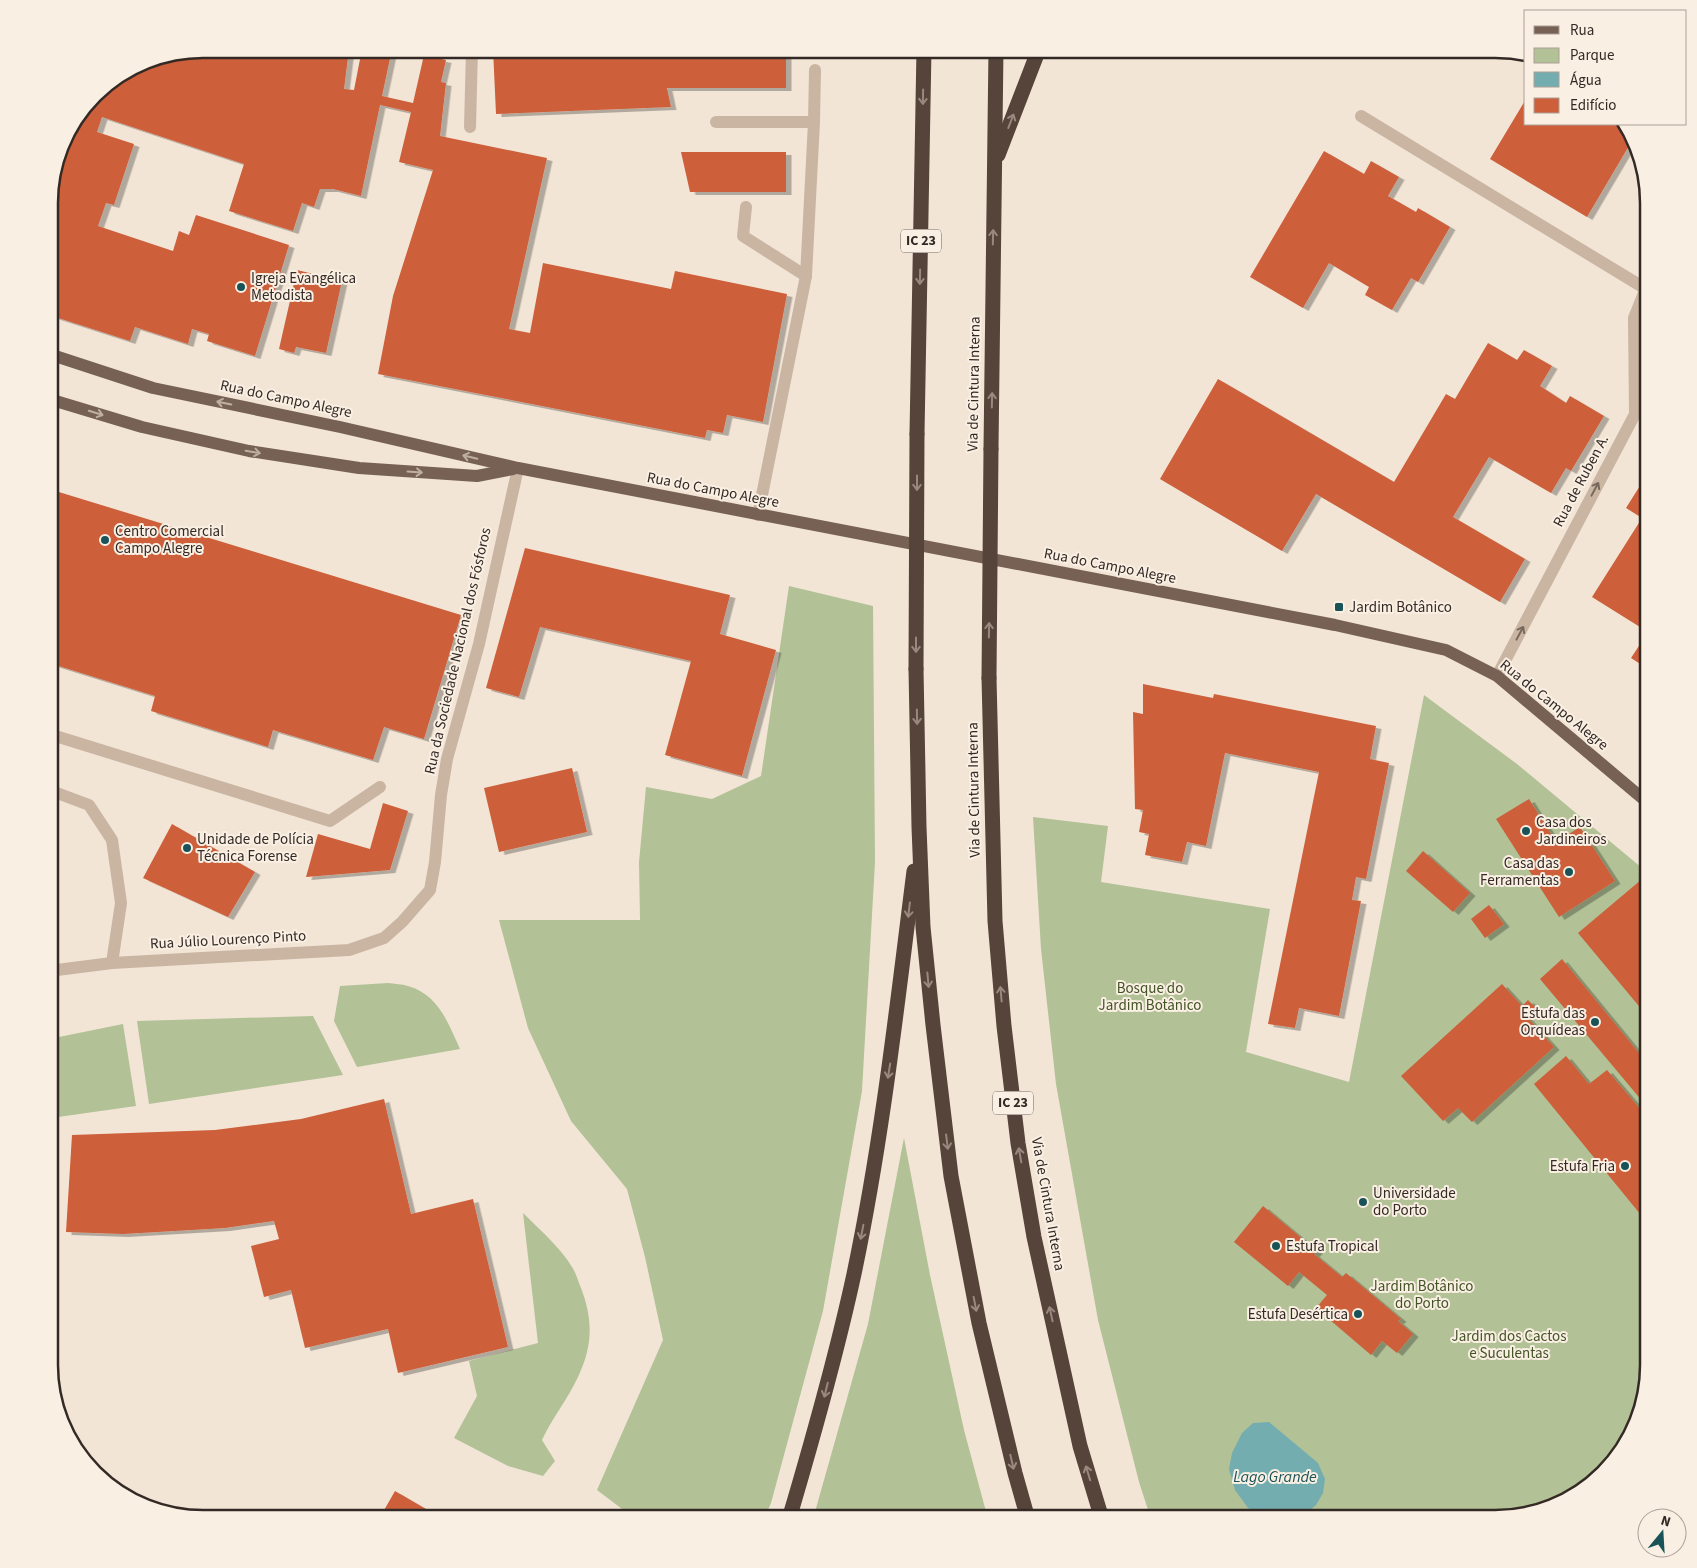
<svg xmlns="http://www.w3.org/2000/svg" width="1697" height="1568" font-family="'Source Sans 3',sans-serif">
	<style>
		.green { fill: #b2c196 }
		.water { fill: #74adb0 }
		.building { fill: #cd5f3a; filter: url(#shadow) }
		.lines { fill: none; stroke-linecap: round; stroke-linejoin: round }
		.minor { stroke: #cab5a2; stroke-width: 12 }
		.major { stroke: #776155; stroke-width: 12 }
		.highway { stroke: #56443b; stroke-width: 15 }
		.highway-bridge { stroke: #56443b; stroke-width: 15 }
		.oneway { stroke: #98887e }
		.oneway2 { stroke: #bfafa3 }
		.oneway3 { stroke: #78695d }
		.poi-dot { fill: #195358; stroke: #faefe3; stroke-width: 2 }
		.labels { text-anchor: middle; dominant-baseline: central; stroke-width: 4; stroke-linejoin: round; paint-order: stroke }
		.shield { fill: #faefe3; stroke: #6f655e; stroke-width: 1 }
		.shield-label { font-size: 14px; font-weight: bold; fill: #342a25 }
		.poi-label { font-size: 15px; fill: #342a25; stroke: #faefe3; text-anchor: start }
		.street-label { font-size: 15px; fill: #342a25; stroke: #faefe3 }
		.park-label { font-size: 15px; fill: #435427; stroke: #faefe3 }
		.water-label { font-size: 16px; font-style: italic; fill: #195358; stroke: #faefe3 }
		.rim { fill: none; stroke: #342a25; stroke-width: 2.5 }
	</style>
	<defs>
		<filter id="shadow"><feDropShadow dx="5.5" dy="3" stdDeviation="0" flood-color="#0004"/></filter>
	</defs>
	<rect width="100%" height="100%" fill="#f2e5d6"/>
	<g class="green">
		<path d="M789,586L873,606L875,862L862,1091L823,1311L771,1503L764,1519H624L626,1512L597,1490L663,1340L645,1257L627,1189L571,1121L528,1028L499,920H640L639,862L646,787L712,799L761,776Z"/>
		<path d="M1424,695L1517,764L1648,873V1365L1636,1424L1603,1474L1553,1507L1494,1519H1151L1139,1482L1098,1320L1056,1084L1041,949L1033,817L1108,826L1101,882L1270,909L1246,1052L1349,1082Z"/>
		<path d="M388,983C394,984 402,984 408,986C439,995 448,1023 460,1049L357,1067L334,1021L340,986Z"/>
		<path d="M313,1016L343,1075L149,1104L137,1021Z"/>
		<path d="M123,1024L136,1106L51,1118L49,1114V1039Z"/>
		<path d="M904,1138L930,1275L964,1430L988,1519H813L868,1324Z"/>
		<path d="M523,1213C540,1230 559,1246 572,1267C576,1273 578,1281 581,1288C593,1319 593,1346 578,1377C568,1399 552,1418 542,1440L555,1461L543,1476L508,1466L454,1438L477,1396L469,1361L538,1343Z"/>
	</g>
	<path class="water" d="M1269,1422L1318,1463L1325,1479L1323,1493L1316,1505L1302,1517L1293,1519H1275L1248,1508L1235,1490L1229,1469L1232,1453L1242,1433L1253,1423Z"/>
	<g class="building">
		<path d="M203,49H349L344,89L354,90L362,49H392L382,96L413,103L424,55L446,60L441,82L446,83L440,136L547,158L509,329L530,333L543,263L671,289L675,271L787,294L763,422L727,415L723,433L707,430L705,438L378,374L393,296L433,170L399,162L411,112L380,105L361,196L333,189H320L314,207L302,203L293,231L229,211L244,164L102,117L97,132L134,144L114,205L106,203L98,226L173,251L179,231L189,235L196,215L289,245L255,356L207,341L209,334L192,329L188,344L135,327L130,341L49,315V192L65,134L101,87L144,60Z"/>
		<path d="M493,49H786V88H667L671,107L496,114Z"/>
		<path d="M1526,99V124H1623L1633,139L1587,217L1490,159Z"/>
		<path d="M1324,151L1364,174L1371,161L1399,177L1388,196L1416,212L1418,208L1450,227L1418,282L1411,278L1392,310L1365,295L1369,287L1329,263L1303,308L1250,277Z"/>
		<path d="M681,152H786V192H690Z"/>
		<path d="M297,270L342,281L326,353L296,347L294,353L279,349Z"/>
		<path d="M1488,343L1517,360L1524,350L1552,366L1540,386L1566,403L1570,396L1604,416L1571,471L1566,468L1551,493L1489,457L1453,517L1525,559L1500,602L1316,494L1282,551L1160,479L1218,379L1394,482L1446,394L1455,399Z"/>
		<path d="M1648,473V669L1631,658L1648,632L1592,597L1642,518L1626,508Z"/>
		<path d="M49,489L461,615L424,739L384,727L373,760L273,730L268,747L151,711L155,696L49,663Z"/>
		<path d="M525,548L730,595L720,634L776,650L742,776L665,755L691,661L540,627L519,697L486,688Z"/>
		<path d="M1143,684L1213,698L1214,694L1376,726L1370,759L1389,763L1366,879L1356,877L1352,900L1361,901L1339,1016L1299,1008L1295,1028L1268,1024L1319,772L1225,753L1206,846L1187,842L1182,862L1145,855L1149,834L1139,832L1143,810L1135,809L1133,712L1143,714Z"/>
		<path d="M572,768L587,832L499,852L484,788Z"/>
		<path d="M1529,799L1556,842L1580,827L1615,881L1559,917L1496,819Z"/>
		<path d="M383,803L408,811L390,870L306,877L318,834L370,849Z"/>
		<path d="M172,824L255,872L228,917L143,878Z"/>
		<path d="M1423,851L1470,893L1453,912L1406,871Z"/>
		<path d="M1648,874V918L1644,921L1648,926V1017L1578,933Z"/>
		<path d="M1489,905L1504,924L1485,938L1471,919Z"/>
		<path d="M1562,959L1648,1064V1108L1540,979Z"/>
		<path d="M1502,984L1522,1006L1528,1000L1536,1008L1526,1016L1554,1047L1472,1122L1458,1108L1443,1121L1401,1076Z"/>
		<path d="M1566,1056L1589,1084L1607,1070L1648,1118V1215L1645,1220L1534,1084Z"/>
		<path d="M384,1099L411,1214L473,1199L508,1347L398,1373L388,1329L305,1348L291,1290L264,1297L251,1246L279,1239L274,1221L225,1228L123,1234L66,1232L72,1135L215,1130L301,1119Z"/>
		<path d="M1263,1206L1317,1251L1314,1254L1342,1277L1346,1273L1401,1319L1398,1321L1413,1334L1397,1353L1382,1341L1371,1355L1316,1308L1327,1295L1299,1272L1288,1286L1234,1242Z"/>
		<path d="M102,1477L152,1507L151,1509L144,1507L101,1479Z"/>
		<path d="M395,1491L443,1519H379Z"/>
	</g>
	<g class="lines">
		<g class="minor">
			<path d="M1361,116L1646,289"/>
			<path d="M716,122H814"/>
			<path d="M470,127L472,49"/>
			<path d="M746,207L743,236L806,276"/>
			<path d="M758,515L806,276L814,122L815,70"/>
			<path d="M1497,676L1635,414L1634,318L1648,283"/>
			<path d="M49,734L330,821L380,787"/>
			<path d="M49,790L89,805L112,840L121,903L112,963"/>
			<path d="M49,971L112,963L349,950L384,938L402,922L430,890L435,862L441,795L447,759L479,644L518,468"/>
		</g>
		<g class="major">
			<path d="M49,354L153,388L340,427L518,468L1335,625L1446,650L1497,676L1648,803"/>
			<path d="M49,399L142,427L249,451L359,468L477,476L513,469"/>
		</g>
		<g class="highway">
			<path d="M998,155L1039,49"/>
			<path d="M917,434L924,49"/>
			<path d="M991,449L996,49"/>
			<path d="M916,669L919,827L923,927L933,1025L951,1176L979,1323L1015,1473L1028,1519"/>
			<path d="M989,678L995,921L1004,1026L1018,1143L1034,1237L1080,1446L1102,1519"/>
			<path d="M789,1519C813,1438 836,1357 854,1274C882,1141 897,1006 914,871"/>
		</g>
		<g class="highway-bridge">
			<path d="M916,669L917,434"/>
			<path d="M989,678L991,449"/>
		</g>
	</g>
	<defs><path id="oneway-shaft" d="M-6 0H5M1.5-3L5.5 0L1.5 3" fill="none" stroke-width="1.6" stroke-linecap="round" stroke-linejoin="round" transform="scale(1.25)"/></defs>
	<g class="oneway">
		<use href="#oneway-shaft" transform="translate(923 97) rotate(91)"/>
		<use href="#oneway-shaft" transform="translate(1011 121) rotate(-69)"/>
		<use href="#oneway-shaft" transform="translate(993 237) rotate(-89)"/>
		<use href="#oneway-shaft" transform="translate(920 277) rotate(91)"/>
		<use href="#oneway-shaft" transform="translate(992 400) rotate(-89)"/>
		<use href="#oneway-shaft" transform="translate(917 483) rotate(90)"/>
		<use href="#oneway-shaft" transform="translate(989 630) rotate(-89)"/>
		<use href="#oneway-shaft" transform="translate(916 645) rotate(90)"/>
		<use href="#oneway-shaft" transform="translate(917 717) rotate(89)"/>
		<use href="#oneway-shaft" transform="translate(909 910) rotate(97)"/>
		<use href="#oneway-shaft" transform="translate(928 980) rotate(85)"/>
		<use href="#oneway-shaft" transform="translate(1001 994) rotate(-95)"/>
		<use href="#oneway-shaft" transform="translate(889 1071) rotate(99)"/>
		<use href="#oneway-shaft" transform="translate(947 1142) rotate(83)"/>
		<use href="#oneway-shaft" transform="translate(1020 1155) rotate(-100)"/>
		<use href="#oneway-shaft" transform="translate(862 1232) rotate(101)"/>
		<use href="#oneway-shaft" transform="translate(975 1304) rotate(79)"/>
		<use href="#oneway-shaft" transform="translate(1051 1314) rotate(-102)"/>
		<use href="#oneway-shaft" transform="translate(826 1390) rotate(104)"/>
		<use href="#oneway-shaft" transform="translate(1012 1462) rotate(77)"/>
		<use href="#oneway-shaft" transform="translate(1088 1473) rotate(-107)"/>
	</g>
	<g class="oneway2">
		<use href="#oneway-shaft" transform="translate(224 403) rotate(-168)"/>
		<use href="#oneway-shaft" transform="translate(96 413) rotate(17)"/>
		<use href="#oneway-shaft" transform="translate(253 452) rotate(10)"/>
		<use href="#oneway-shaft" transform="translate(470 457) rotate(-167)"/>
		<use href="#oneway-shaft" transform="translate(415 472) rotate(4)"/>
	</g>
	<g class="oneway3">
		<use href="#oneway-shaft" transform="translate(1595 489) rotate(-62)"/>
		<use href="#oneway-shaft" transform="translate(1520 633) rotate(-62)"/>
	</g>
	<g class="poi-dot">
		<circle cx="241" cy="287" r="5"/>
		<circle cx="105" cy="540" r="5"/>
		<rect x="1334" y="602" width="10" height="10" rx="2.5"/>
		<circle cx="1526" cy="831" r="5"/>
		<circle cx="187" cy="848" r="5"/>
		<circle cx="1569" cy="872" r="5"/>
		<circle cx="1595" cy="1022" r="5"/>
		<circle cx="1625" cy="1166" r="5"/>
		<circle cx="1363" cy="1202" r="5"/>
		<circle cx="1276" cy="1246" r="5"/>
		<circle cx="1358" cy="1314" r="5"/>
	</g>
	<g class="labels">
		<g class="shield">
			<rect x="901" y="229.5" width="40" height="23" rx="4"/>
			<rect x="993" y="1091.5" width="40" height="23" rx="4"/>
		</g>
		<g class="shield-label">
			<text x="921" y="241">IC 23</text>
			<text x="1013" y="1103">IC 23</text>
		</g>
		<g class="poi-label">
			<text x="251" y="278">Igreja Evangélica<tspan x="251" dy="17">Metodista</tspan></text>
			<text x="115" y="531">Centro Comercial<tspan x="115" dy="17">Campo Alegre</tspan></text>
			<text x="1349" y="607">Jardim Botânico</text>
			<text x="1536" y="822">Casa dos<tspan x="1536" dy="17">Jardineiros</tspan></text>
			<text x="197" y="839">Unidade de Polícia<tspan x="197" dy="17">Técnica Forense</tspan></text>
			<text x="1559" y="863" text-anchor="end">Casa das<tspan x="1559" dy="17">Ferramentas</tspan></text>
			<text x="1585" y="1013" text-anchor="end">Estufa das<tspan x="1585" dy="17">Orquídeas</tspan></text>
			<text x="1615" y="1166" text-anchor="end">Estufa Fria</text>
			<text x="1373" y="1193">Universidade<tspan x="1373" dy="17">do Porto</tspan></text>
			<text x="1286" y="1246">Estufa Tropical</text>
			<text x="1348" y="1314" text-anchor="end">Estufa Desértica</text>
		</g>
		<g class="street-label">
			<text transform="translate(974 384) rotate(-89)">Via de Cintura Interna</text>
			<text transform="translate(286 399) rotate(12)">Rua do Campo Alegre</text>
			<text transform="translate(1581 481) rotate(-62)">Rua de Ruben A.</text>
			<text transform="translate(713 490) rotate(11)">Rua do Campo Alegre</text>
			<text transform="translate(1110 566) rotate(11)">Rua do Campo Alegre</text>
			<text transform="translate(458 651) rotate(-77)">Rua da Sociedade Nacional dos Fósforos</text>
			<text transform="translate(1554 705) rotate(39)">Rua do Campo Alegre</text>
			<text transform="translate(974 790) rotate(-91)">Via de Cintura Interna</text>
			<text transform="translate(228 940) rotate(-3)">Rua Júlio Lourenço Pinto</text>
			<text transform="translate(1048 1204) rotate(80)">Via de Cintura Interna</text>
		</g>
		<g class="park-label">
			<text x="1150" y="988">Bosque do<tspan x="1150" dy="17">Jardim Botânico</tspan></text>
			<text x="1422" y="1286">Jardim Botânico<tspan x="1422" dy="17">do Porto</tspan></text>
			<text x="1509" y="1336">Jardim dos Cactos<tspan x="1509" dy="17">e Suculentas</tspan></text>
		</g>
		<g class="water-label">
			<text x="1275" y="1477">Lago Grande</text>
		</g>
	</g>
	<path d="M0 0H1697V1568H0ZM203 58H1495A145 145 0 0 1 1640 203V1365A145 145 0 0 1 1495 1510H203A145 145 0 0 1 58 1365V203A145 145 0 0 1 203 58Z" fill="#faefe3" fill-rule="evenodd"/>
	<path class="rim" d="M203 58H1495A145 145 0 0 1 1640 203V1365A145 145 0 0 1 1495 1510H203A145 145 0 0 1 58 1365V203A145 145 0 0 1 203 58Z"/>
	<rect x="1524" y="10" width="162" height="115" fill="#faefe3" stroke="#aba097"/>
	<rect x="1534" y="26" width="25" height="8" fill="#776155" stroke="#aba097"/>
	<text x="1570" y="35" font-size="15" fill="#342a25">Rua</text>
	<rect x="1534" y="48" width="25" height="15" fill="#b2c196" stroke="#aba097"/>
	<text x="1570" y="60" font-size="15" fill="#342a25">Parque</text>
	<rect x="1534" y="72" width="25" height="15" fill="#74adb0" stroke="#aba097"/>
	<text x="1570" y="85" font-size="15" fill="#342a25">Água</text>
	<rect x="1534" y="98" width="25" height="15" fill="#cd5f3a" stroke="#aba097"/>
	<text x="1570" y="110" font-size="15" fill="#342a25">Edifício</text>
	<g transform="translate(1662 1533) rotate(18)"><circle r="24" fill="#faefe3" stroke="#aba097"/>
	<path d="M0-4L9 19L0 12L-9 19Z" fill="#195358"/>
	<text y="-8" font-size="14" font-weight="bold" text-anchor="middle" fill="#342a25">N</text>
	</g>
</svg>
